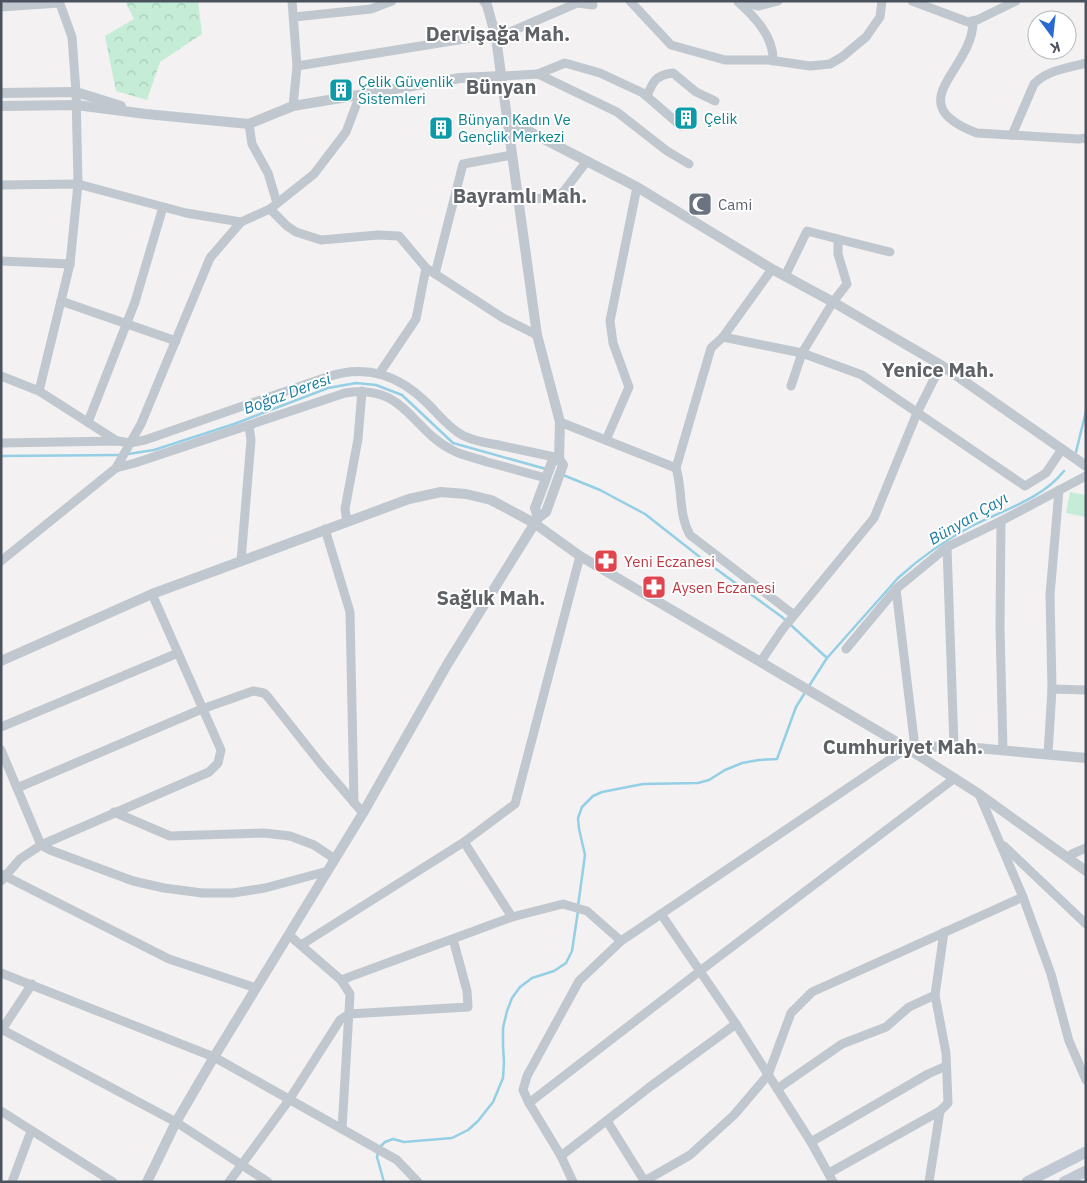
<svg xmlns="http://www.w3.org/2000/svg" width="1087" height="1183" font-family="'IBM Plex Sans',sans-serif">
	<style>
		.forest { fill: url(#forest-crowns) }
		.garden { fill: #c4ecd6 }
		.lines { fill: none; stroke-linecap: round; stroke-linejoin: round }
		.stream { stroke: #94cfe5; stroke-width: 2.5 }
		.minor { stroke: #c0c7ce; stroke-width: 9 }
		.tertiary { stroke: #c0c7ce; stroke-width: 10 }
		.secondary { stroke: #c0c8d3; stroke-width: 11 }
		.labels { text-anchor: middle; dominant-baseline: central; stroke-width: 4; stroke-linejoin: round; paint-order: stroke }
		.culture-label { font-size: 15px; fill: #0d838f; stroke: #fff; text-anchor: start }
		.worship-label { font-size: 15px; fill: #5b616d; stroke: #fff; text-anchor: start }
		.health-label { font-size: 15px; fill: #be3a42; stroke: #fff; text-anchor: start }
		.water-label { font-size: 16px; font-style: italic; fill: #197ca1; stroke: #fff }
		.district-label { font-size: 20px; font-weight: bold; fill: #5e6165; stroke: #fff }
	</style>
	<defs>
		<pattern id="forest-crowns" width="20" height="18" patternUnits="userSpaceOnUse" patternTransform="scale(1.25)"><rect width="20" height="18" fill="#c4ecd6"/><path d="M2 6a3 3 0 1 1 6 0M12 15a3 3 0 1 1 6 0" fill="none" stroke="#aaccba"/></pattern>
	</defs>
	<rect width="100%" height="100%" fill="#f3f1f1"/>
	<path class="forest" d="M125,1H198L202,34L160,62L147,100L116,91L105,36L134,19Z"/>
	<path class="garden" d="M1070,492L1086,495V517L1066,513Z"/>
	<g class="lines">
		<g class="stream">
			<path d="M1076,452L1086,411"/>
			<path d="M128,454L154,450L234,424L328,388L356,383L376,385L402,395L453,443L546,469"/>
			<path d="M1,456L120,455"/>
			<path d="M563,475L600,490L645,514L701,558L782,617L827,658"/>
			<path d="M809,686L827,658L898,578C920,558 944,541 970,527C1002,510 1041,500 1064,471"/>
			<path d="M578,906L585,855L579,829L578,818L582,807L593,796L602,792L643,784L698,783L709,780L725,770L742,763L759,760L777,759L796,707L806,691"/>
			<path d="M380,1147L385,1142L393,1139L404,1142L452,1138L468,1130L478,1121L493,1102L503,1078L504,1062L503,1046V1028L507,1011L512,998L520,987L532,978L554,971L566,963L572,951L578,911"/>
			<path d="M378,1152L377,1157L384,1182"/>
		</g>
		<g class="minor">
			<path d="M292,1L297,66L293,106"/>
			<path d="M630,1L671,45L725,60H769L810,66L830,64L842,57L866,37L880,17L882,1"/>
			<path d="M912,1L968,22L977,20L1016,1"/>
			<path d="M738,2C755,17 774,37 773,61"/>
			<path d="M740,2L759,6L778,1"/>
			<path d="M1,7L59,3"/>
			<path d="M294,17L371,9L392,1"/>
			<path d="M973,21C974,70 897,103 977,133L1078,139L1086,138"/>
			<path d="M496,38L577,3L593,5"/>
			<path d="M297,66L495,34"/>
			<path d="M538,74L565,63L600,73L643,93L681,126"/>
			<path d="M502,76L538,74L617,112L667,151L689,164"/>
			<path d="M647,96C653,81 656,75 673,73L696,92L715,101"/>
			<path d="M249,124L252,144L268,173L277,203"/>
			<path d="M1012,135L1034,84C1047,70 1068,68 1086,63"/>
			<path d="M1,185L78,184L186,213L241,222"/>
			<path d="M519,199L555,198L564,191L587,161"/>
			<path d="M270,209L287,226L296,232L321,240L378,235L399,236L426,268L503,318L537,335"/>
			<path d="M1,261L70,264"/>
			<path d="M435,274L463,164L512,155"/>
			<path d="M785,276L807,231L838,239"/>
			<path d="M61,301L176,341"/>
			<path d="M723,337L772,269"/>
			<path d="M379,374L416,319L426,268"/>
			<path d="M1,376L39,391L117,441"/>
			<path d="M791,386L802,353L833,302L847,284L838,254V239L890,252"/>
			<path d="M39,391L70,264L78,184L76,92L72,37L59,1"/>
			<path d="M88,422L135,302L163,207"/>
			<path d="M560,422L676,468L711,348L723,337L802,353L862,375L1025,486L1046,473L1062,449"/>
			<path d="M606,440L629,387L613,343L610,321L637,187"/>
			<path d="M1,443L118,441L130,443L145,440L327,377C367,364 399,375 428,404C439,415 449,428 462,435C475,442 489,443 503,446C522,450 540,454 559,458"/>
			<path d="M116,468L135,463L345,393C406,383 410,430 454,451C464,456 476,458 487,462C507,467 526,473 546,478"/>
			<path d="M676,468C683,490 678,514 690,535L794,615"/>
			<path d="M347,521L345,509L358,439L362,391"/>
			<path d="M1001,521L1000,627L1003,750"/>
			<path d="M325,529L350,612L354,803"/>
			<path d="M947,547L954,746"/>
			<path d="M1,561L116,468L141,424L210,258L241,222L270,209L314,174L346,132L360,95"/>
			<path d="M241,561L251,440L249,426"/>
			<path d="M896,589L915,748"/>
			<path d="M846,649L896,589L947,547L1001,521L1086,476"/>
			<path d="M761,661L782,630L874,518L917,413L941,365"/>
			<path d="M1052,689L1086,690"/>
			<path d="M1,727L178,653"/>
			<path d="M1,750L41,845L50,850L133,881L164,888L202,893H233L265,888L328,871"/>
			<path d="M1048,754L1052,689L1050,595L1059,490"/>
			<path d="M17,788L202,709L253,691L264,693L268,697L321,764L363,813"/>
			<path d="M979,794L1023,897L1051,974L1069,1041L1086,1080"/>
			<path d="M114,812L170,836L264,833L290,836L314,845L335,859"/>
			<path d="M464,842L512,917"/>
			<path d="M1004,846L1086,924"/>
			<path d="M1069,858L1072,854L1086,848"/>
			<path d="M1,874L169,959L256,988"/>
			<path d="M1,881L20,859L41,845L209,772L218,763L221,750L152,594"/>
			<path d="M661,914L736,1024L811,1142L833,1182"/>
			<path d="M289,935L341,980L350,994L342,1129"/>
			<path d="M301,945L464,842L515,804L580,556"/>
			<path d="M1,973L214,1057L397,1160L418,1182"/>
			<path d="M341,980L512,917L563,904L587,911L621,941"/>
			<path d="M1,1029L176,1122L268,1182"/>
			<path d="M1,1031L32,984"/>
			<path d="M777,1089L842,1044L886,1027L909,1007L935,995"/>
			<path d="M529,1103L700,971L955,778"/>
			<path d="M1,1111L113,1182"/>
			<path d="M607,1121L645,1182"/>
			<path d="M811,1142L928,1074L946,1066"/>
			<path d="M561,1156L651,1086L736,1024"/>
			<path d="M829,1173L940,1111L948,1103L946,1053L935,995L944,932"/>
			<path d="M12,1182L31,1131"/>
			<path d="M229,1182L289,1100L340,1020L349,1014L468,1007L467,991L453,939"/>
			<path d="M573,1182L561,1156L529,1103L523,1090L527,1076L579,981L621,941L907,748"/>
			<path d="M643,1182L690,1155L734,1115L768,1075L791,1013L812,992L1023,897"/>
			<path d="M929,1182L940,1111"/>
		</g>
		<g class="tertiary">
			<path d="M1,93L76,92L121,106"/>
			<path d="M1,106L76,105L146,114L249,124L293,106L460,78L502,76"/>
			<path d="M507,120L637,187L772,269L833,302L941,365L1086,466"/>
			<path d="M538,518L535,508L552,462L559,459"/>
			<path d="M1,661L152,594L409,499L441,492L466,494L491,500L534,523L580,556L907,748L979,794L1086,871"/>
			<path d="M907,748L954,746L1086,758"/>
			<path d="M147,1182L176,1122L214,1057L363,813L448,663L538,518L546,512L563,465L559,459L560,422L537,335L496,38L487,5L484,1"/>
		</g>
		<g class="secondary">
			<path d="M1027,1182L1086,1152"/>
			<path d="M1064,1182L1086,1171"/>
		</g>
	</g>
	<defs>
		<g id="building-square" transform="scale(1.25)"><rect x="-9" y="-9" width="18" height="18" rx="4" fill="#0f9aa8" stroke="#fff"/><path d="M-4-6H4V6H1V3H-1V6H-4ZM-2.5-4.3h1.7v1.8h-1.7ZM.8-4.3h1.7v1.8H.8ZM-2.5-1h1.7V.8h-1.7ZM.8-1h1.7V.8H.8Z" fill="#fff"/></g>
		<g id="mosque-square" transform="scale(1.25)"><rect x="-9" y="-9" width="18" height="18" rx="4" fill="#6b7280" stroke="#fff"/><path d="M3.5-4.9A6 6 0 1 0 3.5 4.9A5 5 0 1 1 3.5-4.9Z" fill="#fff"/></g>
		<g id="pharmacy-square" transform="scale(1.25)"><rect x="-9" y="-9" width="18" height="18" rx="4" fill="#e0444e" stroke="#fff"/><path d="M-2-6h4v4h4v4h-4v4h-4v-4h-4v-4h4Z" fill="#fff"/></g>
	</defs>
	<g fill-rule="evenodd">
		<use href="#building-square" x="341" y="90"/>
		<use href="#building-square" x="686" y="118"/>
		<use href="#building-square" x="441" y="128"/>
		<use href="#mosque-square" x="700" y="204"/>
		<use href="#pharmacy-square" x="606" y="561"/>
		<use href="#pharmacy-square" x="654" y="587"/>
	</g>
	<g class="labels">
		<g class="culture-label">
			<text x="358" y="81">Çelik Güvenlik<tspan x="358" dy="17">Sistemleri</tspan></text>
			<text x="704" y="118">Çelik</text>
			<text x="458" y="119">Bünyan Kadın Ve<tspan x="458" dy="17">Gençlik Merkezi</tspan></text>
		</g>
		<g class="worship-label">
			<text x="718" y="204">Cami</text>
		</g>
		<g class="health-label">
			<text x="624" y="561">Yeni Eczanesi</text>
			<text x="672" y="587">Aysen Eczanesi</text>
		</g>
		<g class="water-label">
			<text transform="translate(287 393) rotate(-20)">Boğaz Deresi</text>
			<text transform="translate(968 518) rotate(-30)">Bünyan Çayı</text>
		</g>
		<g class="district-label">
			<text x="498" y="33">Dervişağa Mah.</text>
			<text x="501" y="86">Bünyan</text>
			<text x="520" y="195">Bayramlı Mah.</text>
			<text x="938" y="369">Yenice Mah.</text>
			<text x="491" y="597">Sağlık Mah.</text>
			<text x="903" y="746">Cumhuriyet Mah.</text>
		</g>
	</g>
	<rect width="1087" height="1183" fill="none" stroke="#4a535d" stroke-width="5"/>
	<g transform="translate(1052 35) rotate(165)"><circle r="24" fill="#ffffff" stroke="#b7babe"/>
	<path d="M0-4L9 19L0 12L-9 19Z" fill="#2969d5"/>
	<text y="-8" font-size="14" font-weight="bold" text-anchor="middle" fill="#4a535d">K</text>
	</g>
</svg>
